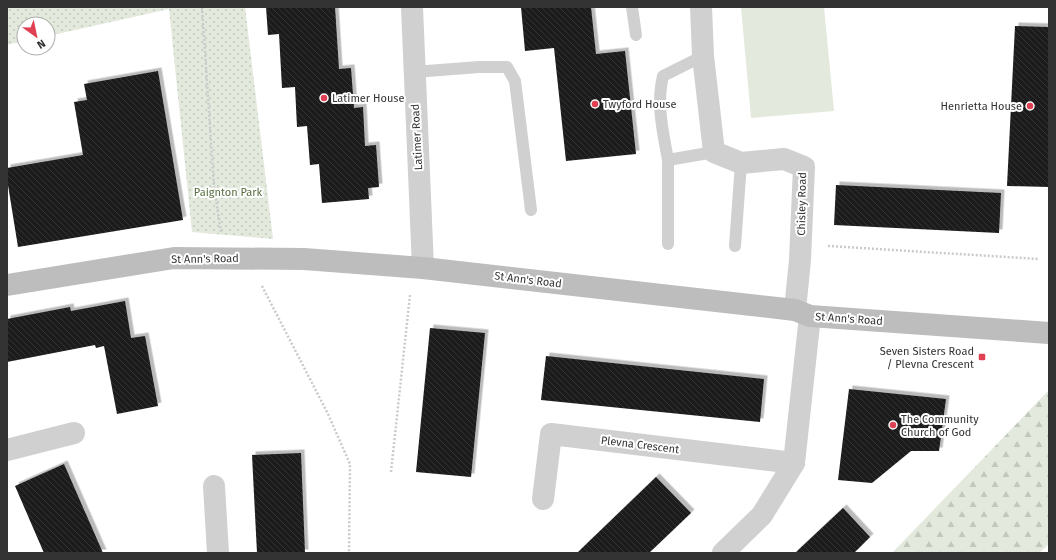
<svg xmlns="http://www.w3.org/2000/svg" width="1056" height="560" font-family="'Fira Sans',sans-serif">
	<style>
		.forest { fill: url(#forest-firs) }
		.park { fill: url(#park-dots) }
		.pitch { fill: #e3e9dc }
		.building { fill: url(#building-back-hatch); filter: url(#shadow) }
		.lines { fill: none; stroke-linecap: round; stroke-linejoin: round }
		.path { stroke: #cacaca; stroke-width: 2.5; stroke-dasharray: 2 2; stroke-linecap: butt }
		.service { stroke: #d0d0d0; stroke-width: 12 }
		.minor { stroke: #d0d0d0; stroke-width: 22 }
		.secondary { stroke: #bdbdbd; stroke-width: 22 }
		.poi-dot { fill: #df4053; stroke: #fff; stroke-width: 1.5 }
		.labels { text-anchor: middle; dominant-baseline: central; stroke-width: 4; stroke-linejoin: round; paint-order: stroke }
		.poi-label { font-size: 11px; fill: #333; stroke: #fff; text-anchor: start }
		.street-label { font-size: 11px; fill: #333; stroke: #fff }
		.park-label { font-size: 11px; fill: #586e41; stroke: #fff }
	</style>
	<defs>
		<pattern id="forest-firs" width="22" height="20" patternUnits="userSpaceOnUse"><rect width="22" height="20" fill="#e3e9dc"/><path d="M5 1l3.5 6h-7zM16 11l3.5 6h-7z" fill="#c3c8bd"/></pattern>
		<pattern id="park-dots" width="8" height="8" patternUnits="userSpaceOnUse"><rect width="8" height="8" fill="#e3e9dc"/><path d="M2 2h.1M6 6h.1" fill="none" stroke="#c3c8bd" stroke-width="1.8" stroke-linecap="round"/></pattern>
		<pattern id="building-back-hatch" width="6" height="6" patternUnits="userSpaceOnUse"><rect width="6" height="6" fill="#1a1a1a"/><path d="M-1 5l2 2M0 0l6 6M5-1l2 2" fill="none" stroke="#333"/></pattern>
		<filter id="shadow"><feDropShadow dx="3.5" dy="-3.5" stdDeviation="0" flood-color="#0004"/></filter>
	</defs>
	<rect width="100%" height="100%" fill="#fff"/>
	<path class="forest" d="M1049,390V544L1039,553H892Z"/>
	<path class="park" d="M7,7H245L273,239L192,232L169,9L48,36V24H24V41L7,45Z"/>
	<path class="pitch" d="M741,7H824L834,111L751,118Z"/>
	<g class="building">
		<path d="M266,7H335L339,69L351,68L354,108L363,107L365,146L376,145L379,187L368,188L369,199L322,203L319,164L310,165L307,126L297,127L295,87L282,88L279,34L268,35Z"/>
		<path d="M521,7H591L596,54L625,51L636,154L566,161L554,48L525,51Z"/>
		<path d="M1015,26L1049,27V187L1007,186Z"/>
		<path d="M158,71L183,220L18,247L7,179V168L83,155L74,102L87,100L84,84Z"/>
		<path d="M836,185L1001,193L999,233L834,225Z"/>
		<path d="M125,301L131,338L145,336L158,406L117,414L104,346L96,348L95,345L7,362V319L70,307L71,311Z"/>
		<path d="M430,328L485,333L471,477L416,472Z"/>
		<path d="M546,356L764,379L760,422L541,400Z"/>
		<path d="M849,389L946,399L939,451H911L872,483L838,480Z"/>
		<path d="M301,453L305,553H257L252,455Z"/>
		<path d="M64,464L103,553H44L15,486Z"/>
		<path d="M656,477L691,513L649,553H577Z"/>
		<path d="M843,508L870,537L854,553H795Z"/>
	</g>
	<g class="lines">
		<g class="path">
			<path d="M202,7L214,187L221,232"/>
			<path d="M828,246L1039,259"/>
			<path d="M262,286L328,414L350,464L349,553"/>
			<path d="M391,472L410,295"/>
		</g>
		<g class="service">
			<path d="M632,7L636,35"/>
			<path d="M703,56L663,76C656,104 663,132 668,160L714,152"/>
			<path d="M414,72L479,67H507L515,81L531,210"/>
			<path d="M668,160V244"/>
			<path d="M735,246L741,163"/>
		</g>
		<g class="minor">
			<path d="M412,7L423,268"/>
			<path d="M701,7L703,56L714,152L741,163L784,159L804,167L800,260L795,310"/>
			<path d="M7,450L74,433"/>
			<path d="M214,486L218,553"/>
			<path d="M543,499L551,434L794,463"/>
			<path d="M723,553L762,515L794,463L810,316"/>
		</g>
		<path class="secondary" d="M7,285L174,258L304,259L423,268L795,310L810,316L1049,333"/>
	</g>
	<g class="poi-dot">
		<circle cx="324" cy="98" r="4"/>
		<circle cx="595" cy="104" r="4"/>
		<circle cx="1030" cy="106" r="4"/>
		<rect x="978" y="353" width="8" height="8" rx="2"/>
		<circle cx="893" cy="425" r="4"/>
	</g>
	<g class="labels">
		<g class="poi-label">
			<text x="332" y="98">Latimer House</text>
			<text x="603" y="104">Twyford House</text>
			<text x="1022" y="106" text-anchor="end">Henrietta House</text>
			<text x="974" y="351" text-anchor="end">Seven Sisters Road<tspan x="974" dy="13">/ Plevna Crescent</tspan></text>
			<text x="901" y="419">The Community<tspan x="901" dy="13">Church of God</tspan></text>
		</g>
		<g class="street-label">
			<text transform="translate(417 137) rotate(-93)">Latimer Road</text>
			<text transform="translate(802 204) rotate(-89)">Chisley Road</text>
			<text transform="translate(205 259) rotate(-1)">St Ann's Road</text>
			<text transform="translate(528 280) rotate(7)">St Ann's Road</text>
			<text transform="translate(849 319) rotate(4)">St Ann's Road</text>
			<text transform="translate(640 445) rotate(7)">Plevna Crescent</text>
		</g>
		<g class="park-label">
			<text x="228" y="192">Paignton Park</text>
		</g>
	</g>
	<rect width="1056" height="560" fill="none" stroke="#333333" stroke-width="16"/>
	<g transform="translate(36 36) rotate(147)"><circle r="19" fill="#ffffff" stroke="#adadad"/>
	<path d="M0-3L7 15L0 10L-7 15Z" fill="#df4053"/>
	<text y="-6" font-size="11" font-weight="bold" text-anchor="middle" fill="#333333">N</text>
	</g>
</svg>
